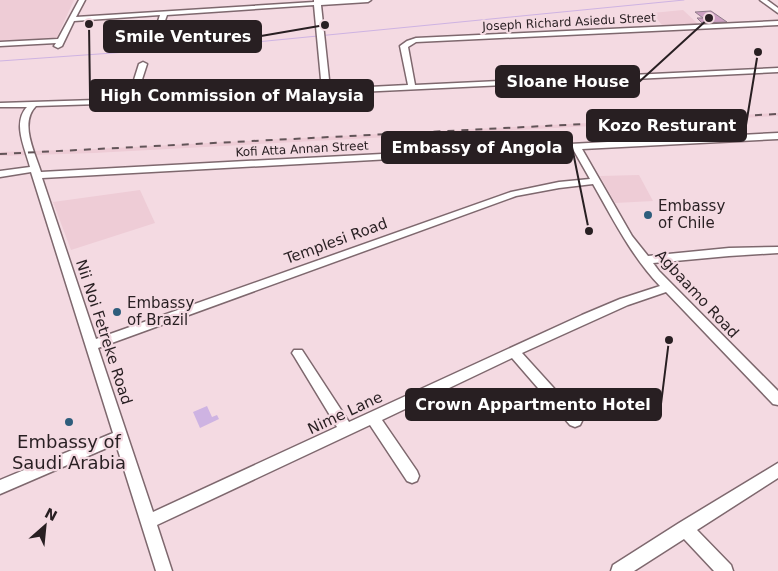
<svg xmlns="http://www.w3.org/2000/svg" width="778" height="571" font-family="'DejaVu Sans',sans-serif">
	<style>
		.built { fill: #eeccd6 }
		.water { fill: #ceb3e2 }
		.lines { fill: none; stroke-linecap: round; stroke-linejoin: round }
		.stream { stroke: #ceb3e2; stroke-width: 1 }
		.building { fill: #cda0c2; stroke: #907d8b }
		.street-casing { stroke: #7e686e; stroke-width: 3 }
		.street { fill: #fff; fill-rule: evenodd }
		.rail { stroke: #625458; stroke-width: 2; stroke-dasharray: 7 7; stroke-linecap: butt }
		.poi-dot { fill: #2e5d7c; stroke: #f4dae2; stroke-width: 2 }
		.labels { text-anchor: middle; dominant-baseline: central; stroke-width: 4.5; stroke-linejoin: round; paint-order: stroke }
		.far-street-label { font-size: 12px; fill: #281f22; stroke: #f4dae2 }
		.poi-label { font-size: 15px; fill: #281f22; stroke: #f4dae2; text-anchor: start }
		.street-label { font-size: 15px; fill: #281f22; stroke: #f4dae2 }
		.near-poi-label { font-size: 18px; fill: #281f22; stroke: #f4dae2 }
		.leader { fill: none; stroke: #281f22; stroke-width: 2 }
		.callout-dot { fill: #281f22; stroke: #f4dae2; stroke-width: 2 }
		.callout { fill: #281f22; stroke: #281f22; stroke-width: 2 }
		.callout-label { font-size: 16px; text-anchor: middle; font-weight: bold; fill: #fff }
	</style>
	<rect width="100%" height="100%" fill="#f4dae2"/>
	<g class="built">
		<path d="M0,0H74L56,39L0,43Z"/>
		<path d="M683,10L698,24L662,25L652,13Z"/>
		<path d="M778,113V116L94,153L0,156V152L95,149Z"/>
		<path d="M639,175L653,201L615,203L600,176Z"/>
		<path d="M140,190L155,223L71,250L53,202Z"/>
	</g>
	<path class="water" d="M207,406L212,417L217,415L219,419L200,428L193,412Z"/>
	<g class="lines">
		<path class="stream" d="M0,61L226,45L684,0"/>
	</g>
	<path class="building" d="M711,11L727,22L702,23L697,18H703L695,12Z"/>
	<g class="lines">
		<g class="street-casing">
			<g id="street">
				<path d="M79,0H85L76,17L314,2V0H371L368,2L321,5L330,89L408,85L400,46L407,41L416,38L778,21V25L416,42L408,47L415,85L778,68V72L131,103L36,106C19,123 35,153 41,172L778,133V139L582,149L632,236L648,256L729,248L778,247V253L729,256L653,263L659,271L778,391V405L773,404L666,292L628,305L522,353L580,417L582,421L580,425L575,427L570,425L512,358L382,420L417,471L419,476L417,481L412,483L407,481L370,425L157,525L172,571H156L116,444L0,494V480L113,433L31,172L0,177V171L30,167C25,148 12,123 27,107H0V103L128,99L139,64L143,62L147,64L136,98L322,90L314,5L167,15L157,43L154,45L151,43L160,15L74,21L62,46L58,48L54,46L56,43L0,46V42L58,39ZM573,149L590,179L559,182L511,192L96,339L42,178ZM593,184C613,219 632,257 660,286L620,299L582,315L349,422L302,350H294L292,353L294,356L337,427L153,512L98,348L516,196L559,188Z"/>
				<path d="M760,0H767L778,8V13Z"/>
				<path d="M778,463V478L697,530L731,565L733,571H714L684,539L634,571H611L613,565L679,523Z"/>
			</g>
		</g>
		<use href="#street" class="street"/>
		<path class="rail" d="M0,154L778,114"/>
	</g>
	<g class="poi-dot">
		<circle cx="648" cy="215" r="5"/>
		<circle cx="117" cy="312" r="5"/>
		<circle cx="69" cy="422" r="5"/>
	</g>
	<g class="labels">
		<g class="far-street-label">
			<text transform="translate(569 22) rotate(-3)">Joseph Richard Asiedu Street</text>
			<text transform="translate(302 149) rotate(-3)">Kofi Atta Annan Street</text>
		</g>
		<g class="poi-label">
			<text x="658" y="206">Embassy<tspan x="658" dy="17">of Chile</tspan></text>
			<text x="127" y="303">Embassy<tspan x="127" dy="17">of Brazil</tspan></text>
		</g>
		<g class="street-label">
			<text transform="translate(336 241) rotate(-20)">Templesi Road</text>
			<text transform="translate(697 294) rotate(47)">Agbaamo Road</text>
			<text transform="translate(104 332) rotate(72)">Nii Noi Fetreke Road</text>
			<text transform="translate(345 413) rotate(-25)">Nime Lane</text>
		</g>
		<g class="near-poi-label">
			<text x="69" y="441">Embassy of<tspan x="69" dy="21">Saudi Arabia</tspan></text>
		</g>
	</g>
	<path class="leader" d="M325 25L261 36M709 18L639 82M89 24L90 95M758 52L746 125M589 231L572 147M669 340L661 404"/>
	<g class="callout-dot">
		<circle cx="325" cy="25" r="5"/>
		<circle cx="709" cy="18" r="5"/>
		<circle cx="89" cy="24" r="5"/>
		<circle cx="758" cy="52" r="5"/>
		<circle cx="589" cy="231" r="5"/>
		<circle cx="669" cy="340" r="5"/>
	</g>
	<g class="callout">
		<rect x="104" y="21" width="157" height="31" rx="5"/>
		<rect x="496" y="66" width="143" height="31" rx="5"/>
		<rect x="90" y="80" width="283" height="31" rx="5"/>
		<rect x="587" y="110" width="159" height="31" rx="5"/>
		<rect x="382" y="132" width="190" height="31" rx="5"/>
		<rect x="406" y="389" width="255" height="31" rx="5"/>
	</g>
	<g class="callout-label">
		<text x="183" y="42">Smile Ventures</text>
		<text x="568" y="87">Sloane House</text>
		<text x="232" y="101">High Commission of Malaysia</text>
		<text x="667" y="131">Kozo Resturant</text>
		<text x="477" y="153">Embassy of Angola</text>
		<text x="533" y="410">Crown Appartmento Hotel</text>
	</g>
	<g transform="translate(45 526) rotate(27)" stroke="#f4dae2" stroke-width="4" paint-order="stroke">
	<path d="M0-4L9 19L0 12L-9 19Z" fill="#281f22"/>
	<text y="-8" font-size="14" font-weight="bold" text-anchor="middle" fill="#281f22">N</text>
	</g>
</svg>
